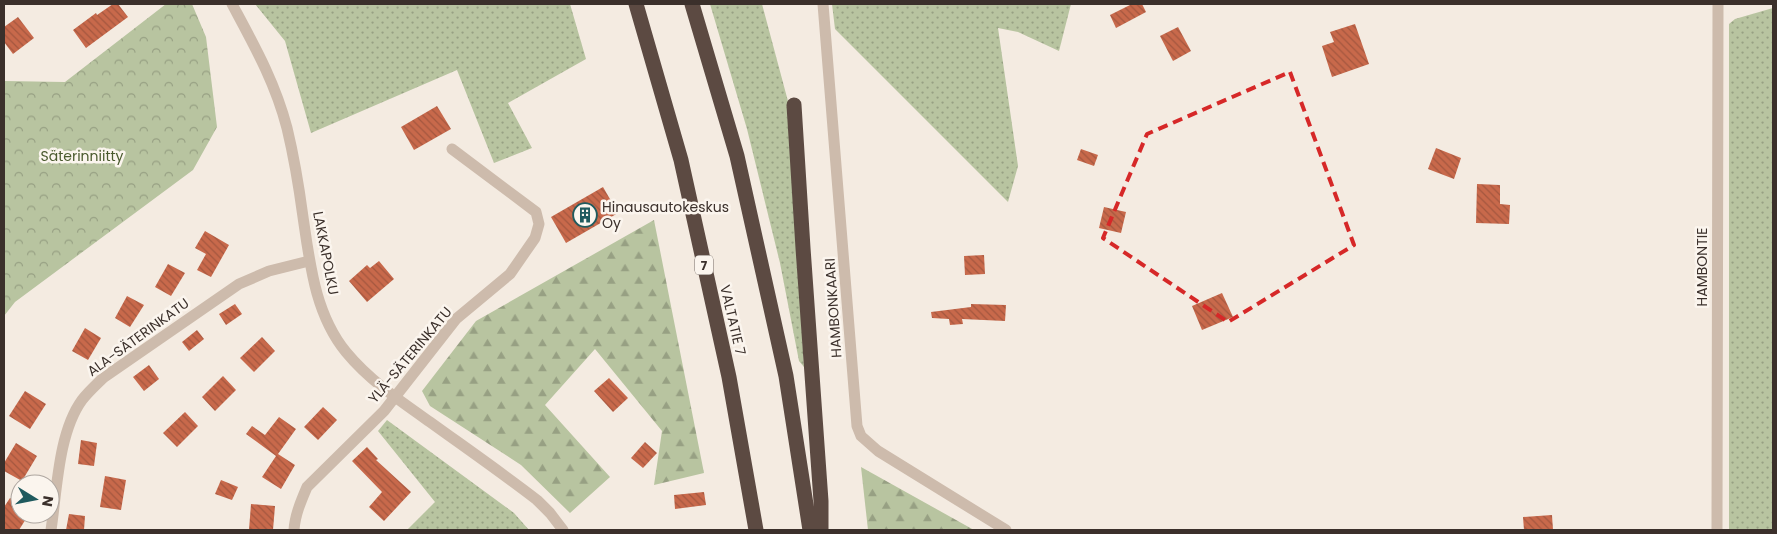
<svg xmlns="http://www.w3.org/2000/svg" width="1777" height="534" font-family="Poppins,sans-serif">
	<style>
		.grass { fill: url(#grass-dots) }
		.forest { fill: url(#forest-firs) }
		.park { fill: url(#park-crowns) }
		.building { fill: url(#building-back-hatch) }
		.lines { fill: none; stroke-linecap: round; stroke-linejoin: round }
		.minor { stroke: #cdbbac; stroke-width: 11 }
		.motorway { stroke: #5c4a42; stroke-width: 15 }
		.marked { fill: none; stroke: #d62828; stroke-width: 4; stroke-dasharray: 10 6; stroke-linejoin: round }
		.labels { text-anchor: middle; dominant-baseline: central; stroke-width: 5; stroke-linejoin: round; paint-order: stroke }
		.shield { fill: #fbf5ee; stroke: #756b66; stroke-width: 1 }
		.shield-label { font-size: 12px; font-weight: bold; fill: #3b302b }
		.park-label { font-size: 14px; fill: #4a5a2e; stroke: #fbf5ee }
		.poi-label { font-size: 14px; fill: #3b302b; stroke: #fbf5ee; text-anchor: start }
		.street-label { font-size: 14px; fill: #3b302b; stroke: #fbf5ee }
	</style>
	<defs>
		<pattern id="grass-dots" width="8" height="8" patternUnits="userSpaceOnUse" patternTransform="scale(1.25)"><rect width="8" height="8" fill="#b8c4a0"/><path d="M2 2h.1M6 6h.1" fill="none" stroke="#97a083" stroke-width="1.8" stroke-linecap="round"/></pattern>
		<pattern id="forest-firs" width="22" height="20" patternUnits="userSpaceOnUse" patternTransform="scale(1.25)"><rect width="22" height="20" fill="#b8c4a0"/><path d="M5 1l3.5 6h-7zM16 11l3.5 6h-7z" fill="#97a083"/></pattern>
		<pattern id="park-crowns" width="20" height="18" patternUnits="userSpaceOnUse" patternTransform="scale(1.25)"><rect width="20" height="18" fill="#b8c4a0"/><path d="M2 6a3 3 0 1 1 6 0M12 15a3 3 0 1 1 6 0" fill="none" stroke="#97a083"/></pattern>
		<pattern id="building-back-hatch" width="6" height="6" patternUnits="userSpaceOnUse" patternTransform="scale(1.25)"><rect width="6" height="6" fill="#c8694b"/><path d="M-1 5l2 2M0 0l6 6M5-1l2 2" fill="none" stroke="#a4573f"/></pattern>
	</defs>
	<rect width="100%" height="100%" fill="#f4ebe1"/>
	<g class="grass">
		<path d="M255,4H570L586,59L508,103L532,148L494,163L457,70L311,133L285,41Z"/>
		<path d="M710,4H762L789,105L804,367L799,361L780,263L747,129Z"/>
		<path d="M832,4H1071L1059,51L1018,32L998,28L1018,166L1008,202L835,29Z"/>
		<path d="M1773,8V530H1729V24L1735,19Z"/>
		<path d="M387,420L514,513L529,530H407L435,502L378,431Z"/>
	</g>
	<g class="forest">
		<path d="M654,220L704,473L654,485L662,431L595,349L545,405L610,477L570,513L521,465L430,406L422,391L476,321Z"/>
		<path d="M861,467L974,530H868Z"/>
	</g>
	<path class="park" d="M166,4H192L206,37L217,127L193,170L15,302L4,316V81L65,82Z"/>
	<g class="building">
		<path d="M113,4H118L128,17L86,48L73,30L96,13L97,15Z"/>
		<path d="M1132,4H1142L1146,12L1116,28L1110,15Z"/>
		<path d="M18,17L34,38L13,54L4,42V27Z"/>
		<path d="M1355,24L1369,64L1332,77L1322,46L1334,42L1330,32Z"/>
		<path d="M1178,27L1191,51L1173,61L1160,36Z"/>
		<path d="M437,106L451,129L414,150L401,127Z"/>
		<path d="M1436,148L1461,158L1454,179L1428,169Z"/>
		<path d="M1081,149L1098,155L1094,166L1077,160Z"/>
		<path d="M1477,184L1500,185V204L1510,205L1509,224L1476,223Z"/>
		<path d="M603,187L618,213L566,243L551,217Z"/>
		<path d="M1104,207L1126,212L1121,233L1099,228Z"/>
		<path d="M205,231L229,245L211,277L197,270L206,254L195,248Z"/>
		<path d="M984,255L985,274L965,275L964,256Z"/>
		<path d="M379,261L394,279L367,302L349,281L367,265L370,268Z"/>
		<path d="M168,264L185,273L171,296L155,287Z"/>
		<path d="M1222,293L1233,317L1202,330L1192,306Z"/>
		<path d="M127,296L144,305L130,327L115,318Z"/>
		<path d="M235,304L242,314L226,325L219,314Z"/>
		<path d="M971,304L1006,305L1005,321L962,319L963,324L950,325L949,319L932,318L931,312L971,307Z"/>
		<path d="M85,328L101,338L88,360L72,351Z"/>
		<path d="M197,330L204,339L189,351L182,342Z"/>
		<path d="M262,337L275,351L254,372L240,358Z"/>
		<path d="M149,365L159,379L144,391L133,377Z"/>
		<path d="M223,376L236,390L215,411L202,397Z"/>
		<path d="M609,378L628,398L613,412L594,391Z"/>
		<path d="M25,391L46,404L30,429L9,416Z"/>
		<path d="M323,407L337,420L318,440L304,427Z"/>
		<path d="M185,412L198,426L177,447L163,433Z"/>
		<path d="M279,417L296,429L278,454L295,465L281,489L262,477L276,456L246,434L252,426L265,435Z"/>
		<path d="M81,440L97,443L94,466L78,464Z"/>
		<path d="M645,442L657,453L643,468L631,458Z"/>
		<path d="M16,443L37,456L22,481L4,471V463Z"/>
		<path d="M367,447L378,459L376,460L411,492L384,521L369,507L382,492L352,461Z"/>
		<path d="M105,476L126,480L121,510L100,507Z"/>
		<path d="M221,480L238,487L232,500L215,494Z"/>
		<path d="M704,492L706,505L675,509L674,495Z"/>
		<path d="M10,498L20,504V514H29L19,530H4V507Z"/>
		<path d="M251,504L275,506L273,530H249Z"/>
		<path d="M69,514L85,516L84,530H66Z"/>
		<path d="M1552,515L1553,530H1524L1523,517Z"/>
	</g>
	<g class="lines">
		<g class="minor">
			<path d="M232,4C254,45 275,82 287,128C294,157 299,187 303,217C310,264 315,314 346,352C369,380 400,401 430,422C466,448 502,473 537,500L550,513L563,530"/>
			<path d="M823,4L857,426L861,436L878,451L1006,530"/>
			<path d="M51,530C57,491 58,433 82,400C88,392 96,385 103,378L239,284L269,271L309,261"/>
			<path d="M294,530C295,515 301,501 307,487L384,411L456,319L510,274L535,238L539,224L536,212L452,149"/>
			<path d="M1717,530L1718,4"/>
		</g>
		<g class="motorway">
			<path d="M636,4L681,160L729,377L756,530"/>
			<path d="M692,4L737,156L786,376L810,530"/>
			<path d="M794,105L803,248L821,501V530"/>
		</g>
	</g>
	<path class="marked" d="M1290,72L1354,245L1228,322L1103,238L1147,134Z"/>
	<defs>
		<g id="building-ring" transform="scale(1.25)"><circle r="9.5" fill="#fbf5ee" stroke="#1f5a5e" stroke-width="1.5"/><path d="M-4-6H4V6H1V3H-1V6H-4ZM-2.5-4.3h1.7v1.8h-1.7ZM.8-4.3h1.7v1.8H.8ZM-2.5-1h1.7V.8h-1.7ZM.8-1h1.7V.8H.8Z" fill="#1f5a5e"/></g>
	</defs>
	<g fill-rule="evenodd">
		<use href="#building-ring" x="585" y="215"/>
	</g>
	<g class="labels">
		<rect class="shield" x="695" y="255.5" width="18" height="19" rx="4"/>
		<g class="shield-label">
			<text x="704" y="265">7</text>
		</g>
		<g class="park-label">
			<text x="82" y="156">Säterinniitty</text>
		</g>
		<g class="poi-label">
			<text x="602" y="207">Hinausautokeskus<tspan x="602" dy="16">Oy</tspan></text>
		</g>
		<g class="street-label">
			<text transform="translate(326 253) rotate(79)">LAKKAPOLKU</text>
			<text transform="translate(1702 267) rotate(-90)">HAMBONTIE</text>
			<text transform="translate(833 308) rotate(-94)">HAMBONKAARI</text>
			<text transform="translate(733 320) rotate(77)">VALTATIE 7</text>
			<text transform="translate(138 337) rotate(-36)">ALA-SÄTERINKATU</text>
			<text transform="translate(410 355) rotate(-50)">YLÄ-SÄTERINKATU</text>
		</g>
	</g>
	<rect width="1777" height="534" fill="none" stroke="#3b302b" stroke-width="10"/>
	<g transform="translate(35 499) rotate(100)"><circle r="24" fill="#fbf5ee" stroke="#aea6a0"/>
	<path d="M0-4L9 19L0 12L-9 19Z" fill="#1f5a5e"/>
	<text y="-8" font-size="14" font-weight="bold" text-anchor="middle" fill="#3b302b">N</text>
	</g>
</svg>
